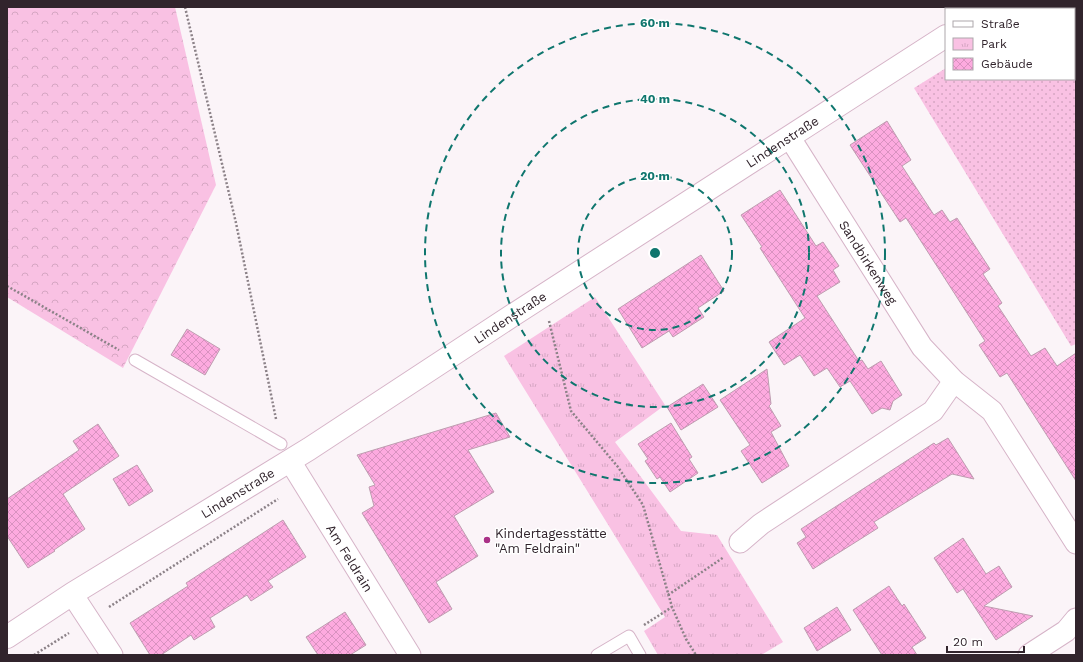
<svg xmlns="http://www.w3.org/2000/svg" width="1083" height="662" font-family="'Work Sans',sans-serif">
	<style>
		.grass { fill: url(#grass-dots) }
		.forest { fill: url(#forest-crowns) }
		.park { fill: url(#park-tufts) }
		.building { fill: url(#building-cross-hatch); stroke: #be9db0 }
		.lines { fill: none; stroke-linecap: round; stroke-linejoin: round }
		.lane-casing { stroke: #d6b4c8; stroke-width: 13 }
		.street-casing { stroke: #d6b4c8; stroke-width: 23 }
		.secondary-casing { stroke: #d6b4c8; stroke-width: 24 }
		.path { stroke: #8c8288; stroke-width: 2.5; stroke-dasharray: 2 2; stroke-linecap: butt }
		.lane { stroke: #fff; stroke-width: 11 }
		.street { stroke: #fff; stroke-width: 21 }
		.secondary { stroke: #fff; stroke-width: 22 }
		.ring { fill: none; stroke: #0f766e; stroke-width: 2; stroke-dasharray: 7 5 }
		.poi-dot { fill: #aa3187; stroke: #fff; stroke-width: 1.5 }
		.labels { text-anchor: middle; dominant-baseline: central; stroke-width: 3; stroke-linejoin: round; paint-order: stroke }
		.street-label { font-size: 13px; fill: #31242c; stroke: #fff }
		.poi-label { font-size: 13px; fill: #31242c; stroke: #fff; text-anchor: start }
		.centre { fill: #0f766e; stroke: #fff; stroke-width: 2 }
		.ring-label { font-size: 12px; text-anchor: middle; font-weight: bold; fill: #0f766e; stroke: #fff; stroke-width: 3; stroke-linejoin: round; paint-order: stroke }
	</style>
	<defs>
		<pattern id="grass-dots" width="8" height="8" patternUnits="userSpaceOnUse"><rect width="8" height="8" fill="#f9c1e3"/><path d="M2 2h.1M6 6h.1" fill="none" stroke="#d6a6c3" stroke-width="1.8" stroke-linecap="round"/></pattern>
		<pattern id="forest-crowns" width="20" height="18" patternUnits="userSpaceOnUse"><rect width="20" height="18" fill="#f9c1e3"/><path d="M2 6a3 3 0 1 1 6 0M12 15a3 3 0 1 1 6 0" fill="none" stroke="#d6a6c3"/></pattern>
		<pattern id="park-tufts" width="24" height="20" patternUnits="userSpaceOnUse"><rect width="24" height="20" fill="#f9c1e3"/><path d="M3 7l-1-3M5 7V3M7 7l1-3M15 17l-1-3M17 17v-4M19 17l1-3" fill="none" stroke="#d6a6c3"/></pattern>
		<pattern id="building-cross-hatch" width="8" height="8" patternUnits="userSpaceOnUse"><rect width="8" height="8" fill="#fdaadf"/><path d="M0 0l8 8M0 8l8-8" fill="none" stroke="#d992c0"/></pattern>
	</defs>
	<rect width="100%" height="100%" fill="#fbf4f8"/>
	<path class="grass" d="M1041,7H1076V344L1071,346L914,88L946,68V79H1074V9H1038Z"/>
	<path class="forest" d="M7,7H175L216,185L123,368L7,297Z"/>
	<path class="park" d="M595,297L665,405L615,442L681,531L717,535L783,642L761,655H658L644,631L665,617L504,356Z"/>
	<g class="building">
		<path d="M887,121L911,160L902,166L934,215L942,210L950,222L957,218L990,269L983,274L1002,303L998,306L1031,356L1045,348L1057,366L1076,353V481L1007,373L1000,377L979,345L985,341L906,218L900,222L850,145Z"/>
		<path d="M780,190L816,246L823,242L839,266L833,270L840,282L817,296L859,361L862,360L868,369L881,361L902,395L893,401L890,410L882,408L872,414L850,381L840,387L827,368L814,376L800,355L784,365L769,342L805,318L760,248L762,247L741,215Z"/>
		<path d="M701,255L724,291L698,308L704,317L673,337L669,331L642,348L618,309Z"/>
		<path d="M187,329L220,349L205,375L171,355Z"/>
		<path d="M767,369L771,404L769,406L781,426L771,432L789,466L762,483L741,451L750,445L720,400Z"/>
		<path d="M703,384L718,407L681,430L667,407Z"/>
		<path d="M496,413L510,437L468,450L494,492L454,516L478,556L436,582L452,609L429,623L362,513L374,506L369,487L375,485L357,455Z"/>
		<path d="M671,423L692,457L689,459L698,473L670,492L660,477L657,479L645,461L648,459L638,444Z"/>
		<path d="M98,424L119,456L63,494L85,529L54,550L55,551L28,568L7,536V499L79,450L73,441Z"/>
		<path d="M948,438L974,479L952,474L874,522L878,528L813,569L797,543L806,537L801,529L934,443L936,445Z"/>
		<path d="M137,465L153,491L129,506L113,479Z"/>
		<path d="M283,520L306,557L268,581L273,587L251,601L247,595L210,618L215,627L194,640L191,635L161,655H150L130,623L188,586L186,583Z"/>
		<path d="M963,538L986,574L999,566L1012,587L984,606L1033,616L996,640L963,589L957,593L934,558Z"/>
		<path d="M889,586L902,606L904,604L926,638L912,647L917,655H882L853,610Z"/>
		<path d="M837,607L851,630L817,651L804,628Z"/>
		<path d="M345,612L366,645L350,655H318L306,637Z"/>
	</g>
	<g class="lines">
		<g class="lane-casing">
			<g id="lane">
				<path d="M135,360L281,444"/>
				<path d="M597,655L629,636L640,655"/>
			</g>
		</g>
		<g class="street-casing">
			<g id="street">
				<path id="s1" d="M790,138L922,347L954,381L992,411L1076,543"/>
				<path id="s2" d="M290,461L410,655"/>
				<path d="M740,542L761,524L933,411L954,381"/>
				<path d="M72,594L112,655"/>
				<path d="M1029,655L1066,631L1076,619"/>
			</g>
		</g>
		<g class="secondary-casing">
			<g id="secondary">
				<path d="M987,9L990,7"/>
				<path id="s3" d="M7,637L72,594L309,449L513,315L946,36"/>
			</g>
		</g>
		<g class="path">
			<path d="M185,7L236,223L276,419"/>
			<path d="M1021,9L1025,7"/>
			<path d="M7,286L119,350"/>
			<path d="M549,321L571,411L618,467L643,505L672,607L686,639L696,655"/>
			<path d="M668,595L724,557"/>
			<path d="M109,607L278,499"/>
			<path d="M644,625L672,607"/>
			<path d="M34,655L69,633"/>
		</g>
		<use href="#lane" class="lane"/>
		<use href="#street" class="street"/>
		<use href="#secondary" class="secondary"/>
	</g>
	<g class="ring">
		<circle cx="655" cy="253" r="77"/>
		<circle cx="655" cy="253" r="154"/>
		<circle cx="655" cy="253" r="230"/>
	</g>
	<circle class="poi-dot" cx="487" cy="540" r="4"/>
	<g class="labels">
		<g class="street-label">
			<text stroke="none"><textPath href="#s3" startOffset="920">Lindenstraße</textPath></text>
			<text stroke="none"><textPath href="#s1" startOffset="147">Sandbirkenweg</textPath></text>
			<text stroke="none"><textPath href="#s3" startOffset="596">Lindenstraße</textPath></text>
			<text stroke="none"><textPath href="#s3" startOffset="272">Lindenstraße</textPath></text>
			<text stroke="none"><textPath href="#s2" startOffset="114">Am Feldrain</textPath></text>
		</g>
		<g class="poi-label">
			<text x="495" y="533">Kindertagesstätte<tspan x="495" dy="15">"Am Feldrain"</tspan></text>
		</g>
	</g>
	<circle cx="655" cy="253" r="6" class="centre"/>
	<g class="ring-label">
		<text x="655" y="27">60 m</text>
		<text x="655" y="103">40 m</text>
		<text x="655" y="180">20 m</text>
	</g>
	<rect width="1083" height="662" fill="none" stroke="#31242c" stroke-width="16"/>
	<rect x="945" y="8" width="130" height="72" fill="#ffffff" stroke="#ada7ab"/>
	<rect x="953" y="21" width="20" height="6" fill="#ffffff" stroke="#ada7ab"/>
	<text x="981" y="28" font-size="12" fill="#31242c">Straße</text>
	<rect x="953" y="38" width="20" height="12" fill="url(#park-tufts)" stroke="#ada7ab"/>
	<text x="981" y="48" font-size="12" fill="#31242c">Park</text>
	<rect x="953" y="58" width="20" height="12" fill="url(#building-cross-hatch)" stroke="#ada7ab"/>
	<text x="981" y="68" font-size="12" fill="#31242c">Gebäude</text>
	<path d="M947 646v6h77v-6" fill="none" stroke="#31242c" stroke-width="2"/>
	<text x="953" y="646" font-size="12" fill="#31242c" stroke="#ffffff" stroke-width="3" paint-order="stroke">20 m</text>
</svg>
